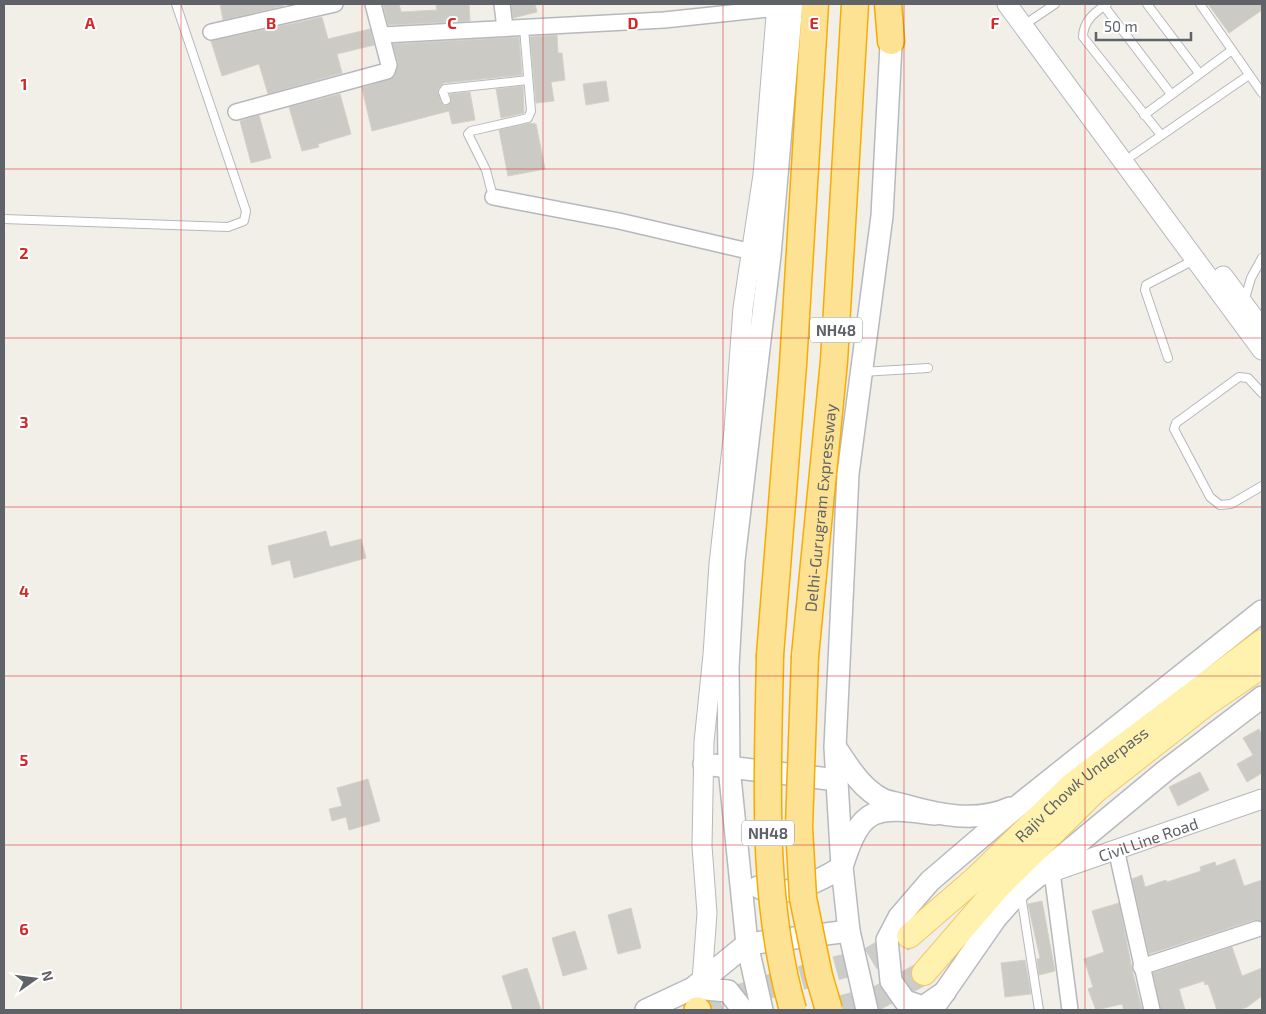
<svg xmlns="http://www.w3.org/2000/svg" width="1266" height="1014" font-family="'Exo 2',sans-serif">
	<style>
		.building { fill: #cccac5; stroke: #d6d1c6 }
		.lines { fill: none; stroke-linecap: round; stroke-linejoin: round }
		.primary-tunnel { stroke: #ccccc8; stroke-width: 24; stroke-dasharray: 24 12; stroke-linecap: butt }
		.service-casing { stroke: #b5b8bc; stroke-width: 10 }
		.minor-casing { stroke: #b5b8bc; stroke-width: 18 }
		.tertiary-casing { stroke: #b5b8bc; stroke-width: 21 }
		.secondary-casing { stroke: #b6babf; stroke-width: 24 }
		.primary-casing { stroke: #f2c960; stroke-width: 26 }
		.trunk-casing { stroke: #f9ab00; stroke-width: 28 }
		.motorway-casing { stroke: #f9ab00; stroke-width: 29 }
		.service { stroke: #fff; stroke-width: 8 }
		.minor { stroke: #fff; stroke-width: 15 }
		.tertiary { stroke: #fff; stroke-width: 19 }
		.secondary { stroke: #fff; stroke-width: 21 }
		.primary { stroke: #fff2af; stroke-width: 24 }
		.trunk { stroke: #feeaa1; stroke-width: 25 }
		.motorway { stroke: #fde293; stroke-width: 26 }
		.motorway-bridge-casing { stroke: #f9ab00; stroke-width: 29; stroke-linecap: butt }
		.motorway-bridge { stroke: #fde293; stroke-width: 26 }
		.grid { fill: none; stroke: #d62828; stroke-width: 1; stroke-opacity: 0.55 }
		.labels { text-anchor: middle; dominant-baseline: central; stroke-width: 4; stroke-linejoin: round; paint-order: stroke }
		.shield { fill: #fff; stroke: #8f9295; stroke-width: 1 }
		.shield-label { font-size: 15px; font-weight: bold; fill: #5f6368 }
		.street-label { font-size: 16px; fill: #5f6368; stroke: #fff }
		.grid-label { font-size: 16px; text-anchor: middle; font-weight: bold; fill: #d62828; stroke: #fff; stroke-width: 4; stroke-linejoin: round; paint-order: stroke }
	</style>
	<rect width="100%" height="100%" fill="#f1efe8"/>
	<g class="building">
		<path d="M220,4H283V6L223,20Z"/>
		<path d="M383,4H399L401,12L437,10L436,4H469L470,21L388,25Z"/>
		<path d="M511,4H535L537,12L513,18Z"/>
		<path d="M1208,4H1262V10L1229,33Z"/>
		<path d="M322,17L328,39L370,29L374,45L337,54L342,73L268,94L259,64L222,76L211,41Z"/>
		<path d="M557,35L558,53H562L565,80L551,82L554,101L536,103L530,37Z"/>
		<path d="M519,37L522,75L444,83L438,89L441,102L446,106L451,101L450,94L470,92L475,120L452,124L449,111L372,131L362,88L394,77L398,63L393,44Z"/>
		<path d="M606,81L609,101L586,105L583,84Z"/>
		<path d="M523,86L524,113L501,118L496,89Z"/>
		<path d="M340,94L351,134L318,144L319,147L302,151L289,107Z"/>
		<path d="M259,115L271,158L251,163L240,121Z"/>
		<path d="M529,123L536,124L545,169L508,176L499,130Z"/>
		<path d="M326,531L330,547L361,539L366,558L294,578L290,560L272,565L268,546Z"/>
		<path d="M1259,729L1262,735V773L1247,782L1237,764L1253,755L1243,738Z"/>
		<path d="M1200,772L1209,790L1178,806L1169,787Z"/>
		<path d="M368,779L380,821L349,830L346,817L332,821L329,809L342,806L337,788Z"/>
		<path d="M1235,859L1244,886L1262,880V921L1254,920L1149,954L1132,879L1142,875L1145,887L1166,880L1167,882L1201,871L1200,867L1215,862L1216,866Z"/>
		<path d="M1042,901L1055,971L1039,975L1037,959L1040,958L1028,904Z"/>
		<path d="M1119,903L1132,969L1142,1010H1124L1122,1004L1096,1010L1088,989L1093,987L1084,959L1104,952L1092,911Z"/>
		<path d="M631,908L641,948L618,954L608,915Z"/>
		<path d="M575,931L587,969L563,976L552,938Z"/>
		<path d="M1232,947L1242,976L1262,968V996L1247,1007L1238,1010H1217L1208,984L1205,985L1204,981L1179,989L1185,1010H1161L1153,973Z"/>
		<path d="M1025,960L1031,994L1005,997L1001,963Z"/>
		<path d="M527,968L541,1010H513L502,976Z"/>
	</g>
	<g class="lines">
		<g class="primary-tunnel">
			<path d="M698,1010L764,988L870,959L909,936"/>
			<path d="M831,1010L877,998L924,973"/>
		</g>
		<g class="service-casing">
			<g id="service">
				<path d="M1107,4C1095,12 1083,21 1083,37L1161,135"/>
				<path d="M1147,4L1199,73"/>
				<path d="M1200,4L1262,93"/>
				<path d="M1104,6L1171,94"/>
				<path d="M1024,25L1055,4"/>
				<path d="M446,100L443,92L445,89L528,80"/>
				<path d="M1144,115L1232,50"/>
				<path d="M1133,155L1249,75"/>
				<path d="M493,197L486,170L468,134L471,131L528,118L531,111L524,28"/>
				<path d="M4,219L228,227L244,221L246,211L176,4"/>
				<path d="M1244,302L1251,278L1262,258"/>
				<path d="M1168,358L1145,290L1146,285L1194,260"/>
				<path d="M862,372L928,368"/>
				<path d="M1262,393L1248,378L1239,377L1176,423L1174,429L1210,497L1220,505L1231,504L1262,486"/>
				<path d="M1021,895L1039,1010"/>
			</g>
		</g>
		<g class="minor-casing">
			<g id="minor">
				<path d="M502,4L505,28"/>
				<path d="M211,32L335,4"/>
				<path d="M383,35L664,20L788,7"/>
				<path d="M236,112L387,71L389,65L373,4"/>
				<path d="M493,197L619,221L761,254"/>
				<path d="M1116,849L1152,1010"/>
				<path d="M1052,872L1070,1010"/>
				<path d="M1141,967L1257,929"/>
			</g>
		</g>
		<g class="tertiary-casing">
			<g id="tertiary">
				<path d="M1007,4L1262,350"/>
				<path d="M1223,276L1260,326"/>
				<path id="s1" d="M1043,875L1262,799"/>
				<path d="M702,981L707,913L702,846L704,742L713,655L719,564L734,430L743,308L763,175L777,4"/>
			</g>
		</g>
		<g class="secondary-casing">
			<g id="secondary">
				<path d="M836,748C848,766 861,788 882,799C888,802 897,803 904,805C939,815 976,823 1010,808"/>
				<path d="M704,764L837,780"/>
				<path d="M758,887C782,901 821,880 842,867C861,805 875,806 935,814"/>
				<path d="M693,988L728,991L743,1010"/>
				<path d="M945,992L923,1007L905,1001L891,981L887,940L899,917L930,881L1020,804L1262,611"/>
				<path d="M937,1003L996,918L1020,891L1165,771L1262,697"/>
				<path d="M646,1010L693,988L747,944L849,931"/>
				<path d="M762,1010L747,944L729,767L728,667L734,560L770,255L792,4"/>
				<path d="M867,1010L849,931L842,867L835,747L848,474L882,216L892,26"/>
			</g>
		</g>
		<g class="primary-casing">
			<g id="primary">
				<path id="s2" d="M909,936L975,879L1073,784L1262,642"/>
				<path d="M924,973L999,886L1095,791L1206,704L1262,666"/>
			</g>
		</g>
		<g class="trunk-casing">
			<path id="trunk" d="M697,1010H698"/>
		</g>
		<g class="motorway-casing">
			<g id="motorway">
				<path d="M888,4L891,41"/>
				<path d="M770,655L793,365L815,4"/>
				<path id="s3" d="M805,656L834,361L855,4"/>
			</g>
		</g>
		<use href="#service" class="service"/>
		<use href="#minor" class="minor"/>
		<use href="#tertiary" class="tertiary"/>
		<use href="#secondary" class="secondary"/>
		<use href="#primary" class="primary"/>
		<use href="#trunk" class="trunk"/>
		<use href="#motorway" class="motorway"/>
		<g class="motorway-bridge-casing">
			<g id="motorway-bridge">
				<path d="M770,655C768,773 760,895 793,1010"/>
				<path d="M805,656L799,827L803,898L819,976L829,1010"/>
			</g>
		</g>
		<use href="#motorway-bridge" class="motorway-bridge"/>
	</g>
	<path class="grid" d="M181,4V1010M362,4V1010M543,4V1010M723,4V1010M904,4V1010M1085,4V1010M4,169H1262M4,338H1262M4,507H1262M4,676H1262M4,845H1262"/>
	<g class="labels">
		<g class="shield">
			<rect x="810" y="317.5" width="52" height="25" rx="4"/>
			<rect x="742" y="820.5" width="52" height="25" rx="4"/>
		</g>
		<g class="shield-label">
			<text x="836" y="330">NH48</text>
			<text x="768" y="833">NH48</text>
		</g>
		<g class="street-label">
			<text stroke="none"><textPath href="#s3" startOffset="149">Delhi-Gurugram Expressway</textPath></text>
			<text stroke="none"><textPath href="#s2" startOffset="230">Rajiv Chowk Underpass</textPath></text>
			<text stroke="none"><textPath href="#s1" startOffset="111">Civil Line Road</textPath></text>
		</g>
	</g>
	<g class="grid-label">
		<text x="90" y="29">A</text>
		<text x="271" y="29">B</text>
		<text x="452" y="29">C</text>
		<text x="633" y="29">D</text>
		<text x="814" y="29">E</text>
		<text x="995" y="29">F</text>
		<text x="24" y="90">1</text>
		<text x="24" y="259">2</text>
		<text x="24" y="428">3</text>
		<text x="24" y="597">4</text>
		<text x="24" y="766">5</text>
		<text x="24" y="935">6</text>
	</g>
	<rect width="1266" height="1014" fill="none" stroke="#5f6368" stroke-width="10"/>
	<g transform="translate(35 979) rotate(76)" stroke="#ffffff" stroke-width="4" paint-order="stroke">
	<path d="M0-4L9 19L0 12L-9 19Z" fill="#5f6368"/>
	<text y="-8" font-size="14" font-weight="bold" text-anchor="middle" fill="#5f6368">N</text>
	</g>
	<path d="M1096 32v8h95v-8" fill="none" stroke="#5f6368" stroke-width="2.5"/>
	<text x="1104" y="32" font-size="15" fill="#5f6368" stroke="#ffffff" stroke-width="4" paint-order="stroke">50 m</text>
</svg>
